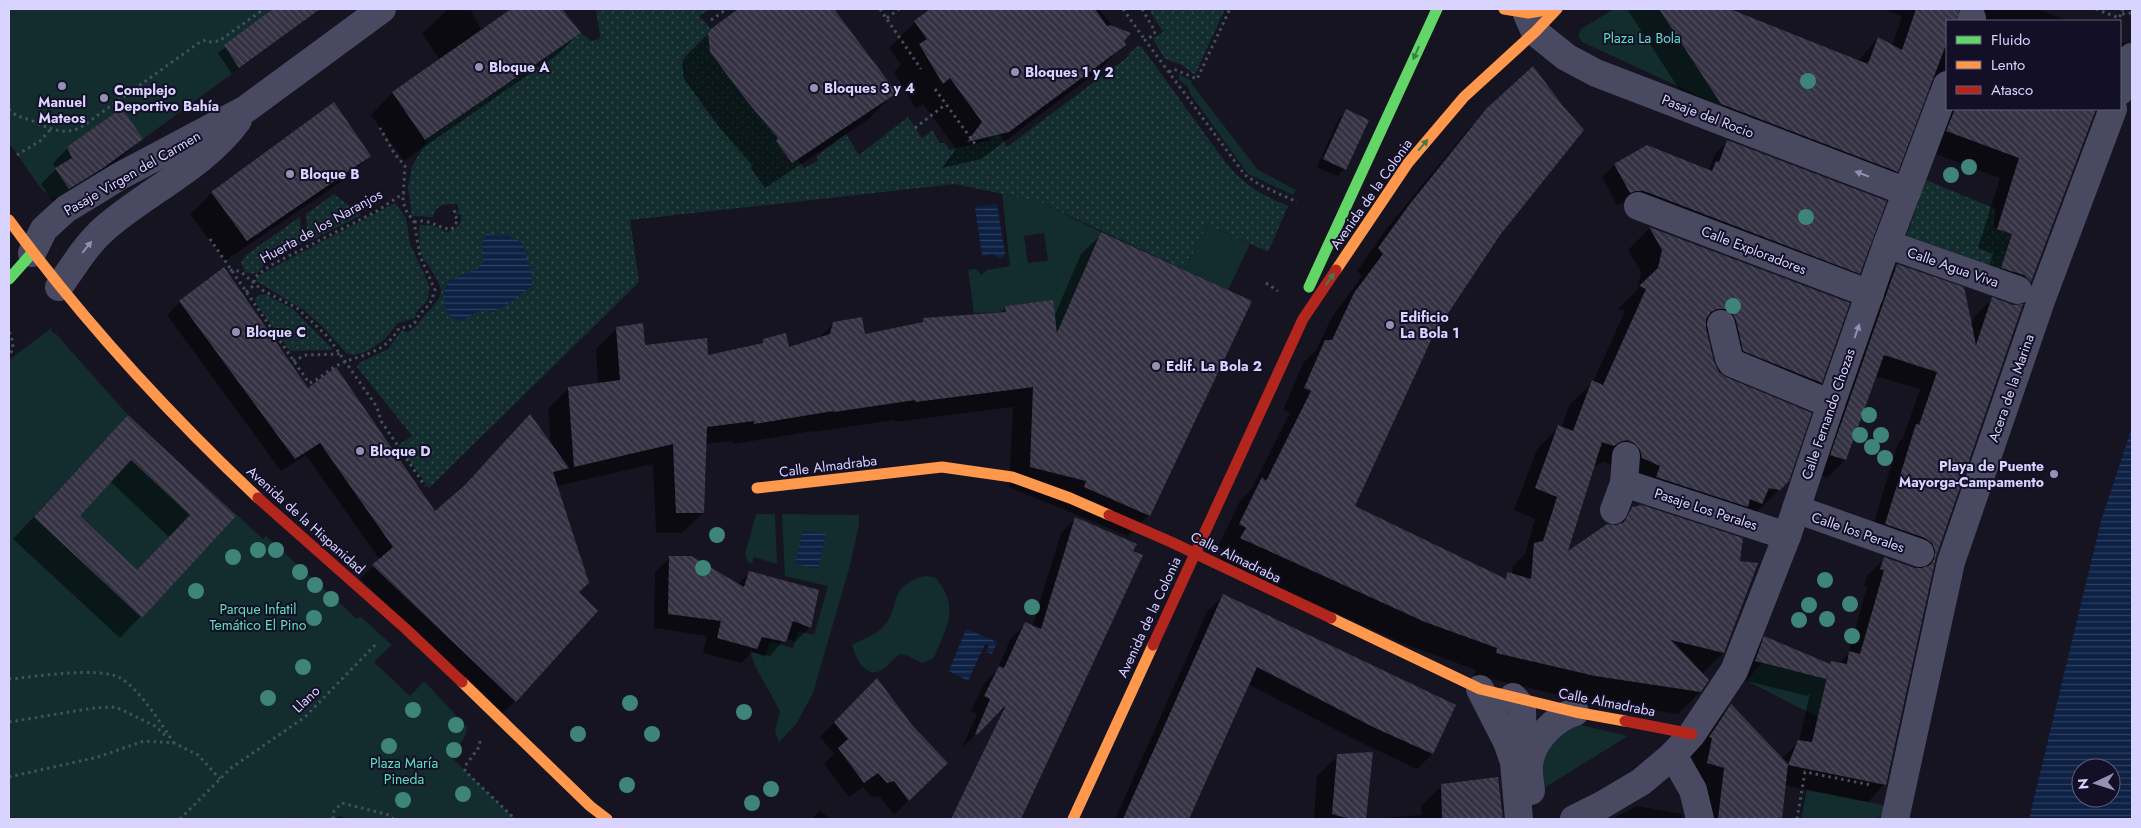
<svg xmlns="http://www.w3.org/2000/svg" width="2141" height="828" font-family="Jost,sans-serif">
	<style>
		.green { fill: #132c2d; fill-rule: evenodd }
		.garden { fill: url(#garden-dots) }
		.water { fill: url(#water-rules); fill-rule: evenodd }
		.shadow { fill: #0007; fill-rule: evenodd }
		.building { fill: url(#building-back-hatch); fill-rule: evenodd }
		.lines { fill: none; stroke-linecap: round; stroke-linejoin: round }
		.path { stroke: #44505f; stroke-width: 3; stroke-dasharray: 2.5 4; stroke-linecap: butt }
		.street { stroke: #4a4962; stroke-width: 28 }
		.fast { stroke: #63d668; stroke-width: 11 }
		.slow { stroke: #ff974d; stroke-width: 11 }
		.jam { stroke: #b3261e; stroke-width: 11 }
		.tree { fill: #3e8478 }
		.oneway { fill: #3f7c4a }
		.oneway2 { fill: #928eb0 }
		.poi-dot { fill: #9591b1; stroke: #130f26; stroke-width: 2 }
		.labels { text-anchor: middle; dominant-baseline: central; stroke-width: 4; stroke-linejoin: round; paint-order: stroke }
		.park-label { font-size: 14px; fill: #5fe0c0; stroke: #130f26 }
		.poi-label { font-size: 14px; font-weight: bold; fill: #d9d4ff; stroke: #130f26; text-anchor: start }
		.street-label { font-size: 14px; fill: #d9d4ff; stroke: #130f26 }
	</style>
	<defs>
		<pattern id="garden-dots" width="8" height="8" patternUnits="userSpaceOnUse" patternTransform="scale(1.25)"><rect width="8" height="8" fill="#132c2d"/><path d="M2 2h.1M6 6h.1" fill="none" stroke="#354a4c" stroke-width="1.8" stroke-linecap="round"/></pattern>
		<pattern id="water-rules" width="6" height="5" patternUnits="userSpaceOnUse" patternTransform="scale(1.25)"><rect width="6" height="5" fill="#0d2144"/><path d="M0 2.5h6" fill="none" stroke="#304060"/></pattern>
		<pattern id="building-back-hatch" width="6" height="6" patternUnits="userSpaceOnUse" patternTransform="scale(1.25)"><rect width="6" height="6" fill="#343243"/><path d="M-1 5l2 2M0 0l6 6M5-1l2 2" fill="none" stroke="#514f5f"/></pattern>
	</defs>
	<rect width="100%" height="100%" fill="#161421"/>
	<g class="green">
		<path d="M9,9H320L74,190L54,199L42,190L9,143Z"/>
		<path d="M1614,9H1659L1723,107L1582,42L1578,36L1581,29Z"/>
		<path d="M1179,74L1192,81L1191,83L1258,170L1296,190L1293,195L1248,174L1191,95L1188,87L1179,80Z"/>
		<path d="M1002,194L1040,202L1101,232L1069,306L1100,483L1078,479L1056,321L1044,323L1029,303L1006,306V312L974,313L968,270L976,269L981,275L987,270L1010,266ZM1044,233L1048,261L1028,263L1024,236Z"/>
		<path d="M1207,224L1250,244L1228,290L1185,270Z"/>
		<path d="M53,327L51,331L56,334L128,415L263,539L266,536L357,619L360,616L392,645L374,662L410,696L424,681L467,727C466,740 458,747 449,755L515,819H353L338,816L337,819H299L296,817L293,819H9V360Z"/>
		<path d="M756,514H775L777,564L754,557L752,564L748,562L745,554Z"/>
		<path d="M782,514L859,515V525L849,569L813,693L796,724L779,742L775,731L780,712C771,691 756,674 750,651L765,657L770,642L793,648L798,631L814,635L828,586L785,576Z"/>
		<path d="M925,576L935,577C961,609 947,624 934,658L922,663L908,656L901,654C894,658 890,663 885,668C867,682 856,659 852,645C861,640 872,636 880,630C904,608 884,587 925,576Z"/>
		<path d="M1761,663L1827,679L1839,728L1747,681Z"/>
		<path d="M1576,724L1628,736L1544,788L1539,765L1548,740Z"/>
		<path d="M1807,790L1888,806L1886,818L1878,817L1877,819H1801Z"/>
	</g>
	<g class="garden">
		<path d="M596,9H710L699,16L711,29C701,51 719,67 737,76L731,81L746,100L753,97L754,109L770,128L774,126L804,168L818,161L817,156L846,134L859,155L908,117L922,138L932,130L940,143H945L949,150L991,140L990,137L999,132L1007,147L1129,56L1128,54L1138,46H1141L1226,163C1248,188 1259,193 1288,206L1268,252L1207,224L1185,270L1040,202L955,184L630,220L639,282L429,488L398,445L412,436L357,367L359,363L388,349L402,330L407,332C416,328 419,321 426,314C445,294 445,292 430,268C428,265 425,262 423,259C419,250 419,234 419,225H431L447,232C456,230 462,225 461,215L456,214L459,209L457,204C445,204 436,204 433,217L412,216L408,187L412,166L429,138L581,33L591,41L599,39L600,36Z"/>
		<path d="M1153,9H1225L1195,75L1182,65L1165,59L1153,39L1163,32L1150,12Z"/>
		<path d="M1926,180L1996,209L1993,227L2012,234L2000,271L1905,240Z"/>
		<path d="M334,194L361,215L308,242L306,214Z"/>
		<path d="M395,203L406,218L410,244L430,287L427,301L416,313L415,318L398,323L385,339L368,351L354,355L347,354L322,326L305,311L256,281L257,276Z"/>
		<path d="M300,217L302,244L269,257L259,272L253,274L245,272L241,262L246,255Z"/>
		<path d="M265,294L293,309L332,348V350L290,351L256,303L255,299L259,295Z"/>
	</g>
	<g class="water">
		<path d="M997,204L1005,254L1003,257L999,259L993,254L982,256L975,207Z"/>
		<path d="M486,234L510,236L522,243L531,272L532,286L506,305L491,313C476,304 471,322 456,320L447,313L443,292L450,280L477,269L483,261L482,243Z"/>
		<path d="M2132,427V819H2029L2101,521ZM2081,768H2111V798H2081Z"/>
		<path d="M803,530L826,534L818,569L795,564Z"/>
		<path d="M966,629L997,642L992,654L986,652L989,645L985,644L968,681L949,671Z"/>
	</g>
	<g class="shadow">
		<path d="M275,9H320L232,74L218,53Z"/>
		<path d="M448,9H470L482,31L514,9H560L579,33L558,54L404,161L371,115L392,93L440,60L422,34Z"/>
		<path d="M740,9H833L895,92L869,119L765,188L751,168L752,165L719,127L684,79L682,62L685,57L712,30Z"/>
		<path d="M933,9H1099L1114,28L1124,45L1097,72L981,159L942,168L956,149L923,104L916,109L894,72L901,65L889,48L915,22Z"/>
		<path d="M1627,9H1727L1858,61L1878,38L1892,45L1902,17L1886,10L1887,9H2037L2069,21H1947V109H2095L2030,282L2011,301L1982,287L1993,254L1978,248L2000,178L1928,151L1933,90L1927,89L1897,171L1877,191L1702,124ZM1867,61H1870L1866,70L1864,69Z"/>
		<path d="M2120,41L2125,43L2120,48Z"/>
		<path d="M1487,110L1499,235L1432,335L1354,506L1503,579L1508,574L1512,575L1513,566L1525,554L1535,519L1514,510L1537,449L1559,427L1561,428L1570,404L1593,382L1625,311L1618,309L1637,290L1641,272L1628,250L1650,228L1848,304L1821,383L1799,404L1722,373L1714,342L1711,336L1706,332L1713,362L1788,480L1757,512L1753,511L1739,525L1612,465L1604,462L1593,466L1565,554L1614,526L1632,508L1723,653L1702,674L1700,692L1678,714L1572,698L1474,675L1476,670L1402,643L1219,560L1225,550L1218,546L1240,501L1252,488L1290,413L1283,410L1303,363L1316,350L1332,317L1362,276L1357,271L1387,228L1465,133ZM1772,487V490L1763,488Z"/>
		<path d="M1347,111L1345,169L1337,176L1317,167L1339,118Z"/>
		<path d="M141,139L126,154L87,183L54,203L41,184L56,169L53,163L68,148Z"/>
		<path d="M1728,141L1859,273L1846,285L1630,204L1622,203L1617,205L1602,177L1614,165L1647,146L1709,170L1715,154Z"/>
		<path d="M369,156L348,177L225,261L190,214L212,193Z"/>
		<path d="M1102,234L1149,515L1128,536L1009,487L1013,407L895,422L894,420L813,432V431L734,444L733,441L705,444L703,513L682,533H656L653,464L557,486L578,593L515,701L502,714L360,579L380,560L306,455L281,471L167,315L180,302L308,389L435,512L551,445L548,409L569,388L598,384L596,349L617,328L644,346L707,356L758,346L764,340L788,348L818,339L834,323L864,335L918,325L924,319L999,314L1006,307L1054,317L1081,254Z"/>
		<path d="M1897,265L1971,326L1974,317L1992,299L1885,784L1868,802L1784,785L1781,819H1701L1687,783L1693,758H1689L1711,726L1731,706L1781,759L1799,742L1810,693L1807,696L1738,679L1747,656L1765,638L1829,665L1831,662L1838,664L1848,654L1867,587L1864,586L1867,576L1885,558L1919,569L1914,560L1868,542L1898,443L1903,438L1920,389L1875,376L1845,460L1827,478L1813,473L1879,283Z"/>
		<path d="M107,438L235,516L120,638L13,539ZM110,481L169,537L137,571L78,516Z"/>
		<path d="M1075,519L1141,556L1020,819H951L1021,728L1000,710L962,748L977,714L971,711L985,682L997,670L1011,638L1025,624L1032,627L1061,533Z"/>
		<path d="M670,558L737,585L750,572L810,627L795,642L786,638L770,656L752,652L741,663L703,653L707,636L654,628L655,572Z"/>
		<path d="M1223,596L1455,705L1432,754L1417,769L1360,742L1248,684L1214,745L1180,819H1115L1208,610Z"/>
		<path d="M862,694L911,726L946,763L894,815L879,796L872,797L863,787L849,797L824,764L834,754L820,737Z"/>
		<path d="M1372,754L1365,819H1314L1317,776L1338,756Z"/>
		<path d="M1497,779L1502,819H1366L1422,815L1421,806L1442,786Z"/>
		<path d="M1637,806L1682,814L1683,819H1612Z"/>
		<path d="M820,811L831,819H812Z"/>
	</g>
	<g class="building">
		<path d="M273,9H320L239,68L224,45Z"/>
		<path d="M511,9H562L581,33L425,140L392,92Z"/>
		<path d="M738,9H834L897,93L792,163L776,141L778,138L746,100L710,52L708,34L711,29Z"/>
		<path d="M930,9H1095L1107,26L1110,25L1131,33L1124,41L1126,45L1009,132L967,142L982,122L950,78L943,84L919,44L927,39L914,21Z"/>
		<path d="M1659,9H1730L1868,64L1878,37L1902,50L1916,9H1960L1956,21H1947V42L1898,172L1721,104Z"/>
		<path d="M1533,66L1563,106L1584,130L1500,235L1433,336L1355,506L1506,579L1507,572L1531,579L1534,543L1543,541L1557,497L1535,488L1558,425L1573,431L1592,380L1603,385L1646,289L1639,286L1658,268L1662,250L1649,227L1850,303L1822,383L1743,351L1736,320L1733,314L1726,309H1717L1711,312L1706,319V328L1714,362L1719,372L1726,377L1812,413L1789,481L1780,490L1769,488L1762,504L1750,499L1748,507L1656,477L1660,466L1642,458L1640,450L1634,443L1627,440L1620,442L1614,446L1602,442L1568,551L1607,524L1616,525L1624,522L1632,507L1642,505L1743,538L1740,561L1758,563L1724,653L1671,640L1709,680L1701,692L1595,676L1496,653L1497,648L1425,622L1240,538L1246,528L1239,524L1262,477L1266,481L1311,391L1304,388L1325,340H1332L1354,293L1383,254L1378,248L1409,205L1486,109Z"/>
		<path d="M334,102L371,156L247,241L211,192Z"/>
		<path d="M122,108L143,139L103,168L69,189L55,168L72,158L67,147Z"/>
		<path d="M1346,109L1369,120L1346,170L1323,159Z"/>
		<path d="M1955,109H2096L2031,282L2024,275L2001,268L2012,234L1997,229L2019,158L1946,131Z"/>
		<path d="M1727,140L1887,201L1860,274L1644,191H1636L1630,193L1614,164L1647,145L1712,171L1716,161L1719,162Z"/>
		<path d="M1101,232L1252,301L1150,516L1084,487L1086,481L1030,467L1033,387L915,402V400L834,412L833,411L754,424V421L707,427L704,513H676L673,444L574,467L568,387L620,380L616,327L643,323L645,345L707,338L708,355L763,343V339L786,333L789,347L830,334L833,322L862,317L865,334L923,322V318L1006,312L1005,306L1053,300L1057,333Z"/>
		<path d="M1897,264L1964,287L1976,345L1992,297L2013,305L2023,304L1936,557L1886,785L1788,765L1798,740L1812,742L1828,673L1826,679L1755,661L1764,636L1830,664L1831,661L1847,664L1849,651L1860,654L1884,570L1880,569L1884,557L1915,568H1922L1930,565L1934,559L1935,550L1932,543L1925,538L1885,524L1916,424L1919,425L1937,372L1884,355L1846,460L1830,455Z"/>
		<path d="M224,267L308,388L336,367L435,511L465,485L530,414L569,468L553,472L589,583L579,592L598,611L516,702L372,565L393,547L320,443L295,459L179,301Z"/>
		<path d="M128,415L236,516L142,618L34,517ZM131,460L190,515L137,570L80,516Z"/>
		<path d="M1075,517L1137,544L1133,551L1143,555L1021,819H951L1006,705L977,735L975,734L990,699L984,696L999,666L1004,668L1025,622L1041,629Z"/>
		<path d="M669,556H691L744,587L749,571L819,590L811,628L793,621L786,642L762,637L757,649L717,638L721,621L668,614Z"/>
		<path d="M1223,594L1456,705L1433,754L1375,728L1257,667L1189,819H1123Z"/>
		<path d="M877,678L912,725L948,763L909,801L894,781L887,783L878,773L864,783L838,748L848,739L834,722Z"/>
		<path d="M1731,704L1788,764L1782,819H1718L1724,768L1707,763L1712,738L1709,737Z"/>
		<path d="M1373,752L1366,819H1350L1332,814L1337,754Z"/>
		<path d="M1498,777L1503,819H1442L1441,784Z"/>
	</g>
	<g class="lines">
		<g class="path">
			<path d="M880,9L921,69"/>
			<path d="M1123,9L1145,40"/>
			<path d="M1142,9L1155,31L1154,35L1145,40L1245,175L1260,185L1297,202"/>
			<path d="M2096,9L2119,18L2121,14"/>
			<path d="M2123,9L2121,14L2132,13"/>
			<path d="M887,18L899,9"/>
			<path d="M711,20L727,9"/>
			<path d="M1169,72L1174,69L1197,79L1230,9"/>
			<path d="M935,89L975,144"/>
			<path d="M9,109C14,116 22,117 30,120C47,127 61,136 80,128L200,42L206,40L211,42L219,41L264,9"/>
			<path d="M915,128L946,104"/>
			<path d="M17,155L40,141L50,130"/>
			<path d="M414,222C432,218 437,229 452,229L458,220L454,214L455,208"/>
			<path d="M210,239L309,383C319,380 327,371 336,366C361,353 383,356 399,328L409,327L414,324L419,315L430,304L435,290L420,256L414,222L405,209L403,199L405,166L394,153L380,128"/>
			<path d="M230,270L240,271L262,290L297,308L328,337L377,407L381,421L425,486"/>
			<path d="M1266,283L1278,291"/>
			<path d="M246,292L253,286L255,277L271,265L377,211L404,193"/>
			<path d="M9,332C13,340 15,348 9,355"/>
			<path d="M293,361L306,355L340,354"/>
			<path d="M9,679C34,677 99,666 120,678C138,687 162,725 174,743"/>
			<path d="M9,722L94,708L116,707L155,726L168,738"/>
			<path d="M480,741L479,747L465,766V771L515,819"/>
			<path d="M9,777L98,757L144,741L174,743L198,755L220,779"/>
			<path d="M180,819L231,768L305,717L376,644"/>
			<path d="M333,819L334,811L342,803L389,815L393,819"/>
			<path d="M1797,819L1805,772L1871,785"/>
		</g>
		<g class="street">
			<path d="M1527,14L1535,32L1566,57L1596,73L1907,192"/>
			<path d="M1971,21L1972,18"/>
			<path d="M2120,91L2132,57"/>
			<path d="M1638,206L1870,294"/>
			<path d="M1887,244L2018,290"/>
			<path d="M32,253L44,229L66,209L120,176L246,109L382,9"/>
			<path d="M59,287C73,267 86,245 104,229C147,191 204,167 238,120"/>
			<path d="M1721,324L1729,358L1732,363L1831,404"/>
			<path d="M1624,483L1626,456"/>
			<path d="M1796,509L1920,553"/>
			<path d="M1614,510L1624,483L1787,536"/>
			<path d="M1480,689L1507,742L1514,762L1519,819"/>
			<path d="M1513,697L1522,707L1523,758L1525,767"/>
			<path d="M1673,755L1693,790L1700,819"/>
			<path d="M1531,791C1530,781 1527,770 1530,759C1535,738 1555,718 1575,712"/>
			<path d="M1574,819L1602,805L1641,782L1673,755L1692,734L1734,671L1787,536L1831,404L1887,244L1947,85"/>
			<path d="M1895,819L1951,562L2042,298L2113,109"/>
		</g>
		<g class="fast">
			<path d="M9,279L32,253"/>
			<path d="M1309,287L1437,9"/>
		</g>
		<g class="slow">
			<path d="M1504,9L1528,13L1552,9"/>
			<path d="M9,220C83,321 167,412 258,498"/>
			<path d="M1336,270L1408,163L1464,97L1535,32L1557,9"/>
			<path d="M757,488L942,467L1012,477L1070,498L1109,515"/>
			<path d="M1331,618L1480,689L1575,712L1625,721"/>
			<path d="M462,682L590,806L607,819"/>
			<path d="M1073,819L1153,645"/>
		</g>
		<g class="jam">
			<path d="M258,498L406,629L462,682"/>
			<path d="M1109,515L1171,542L1331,618"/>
			<path d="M1153,645L1303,319L1336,270"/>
			<path d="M1625,721L1692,734"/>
		</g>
	</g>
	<g class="tree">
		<circle cx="1808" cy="81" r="8"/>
		<circle cx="1969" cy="167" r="8"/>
		<circle cx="1951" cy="175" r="8"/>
		<circle cx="1806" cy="217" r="8"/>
		<circle cx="1733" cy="306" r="8"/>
		<circle cx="1869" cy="415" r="8"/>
		<circle cx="1860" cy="435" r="8"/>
		<circle cx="1881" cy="435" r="8"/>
		<circle cx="1872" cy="447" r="8"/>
		<circle cx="1885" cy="458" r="8"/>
		<circle cx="717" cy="535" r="8"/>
		<circle cx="258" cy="550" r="8"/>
		<circle cx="276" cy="550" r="8"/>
		<circle cx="233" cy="557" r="8"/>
		<circle cx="703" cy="568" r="8"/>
		<circle cx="300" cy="572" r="8"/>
		<circle cx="1825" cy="580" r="8"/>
		<circle cx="315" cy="585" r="8"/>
		<circle cx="196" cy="591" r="8"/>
		<circle cx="331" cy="599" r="8"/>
		<circle cx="1850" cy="604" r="8"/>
		<circle cx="1809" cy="605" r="8"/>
		<circle cx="1032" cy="607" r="8"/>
		<circle cx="314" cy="618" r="8"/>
		<circle cx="1827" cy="619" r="8"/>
		<circle cx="1799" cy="620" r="8"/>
		<circle cx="1852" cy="636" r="8"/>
		<circle cx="303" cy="667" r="8"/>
		<circle cx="268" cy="698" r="8"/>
		<circle cx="630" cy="703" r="8"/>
		<circle cx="413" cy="710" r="8"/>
		<circle cx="744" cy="712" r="8"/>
		<circle cx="456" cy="725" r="8"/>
		<circle cx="578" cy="734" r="8"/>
		<circle cx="652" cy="734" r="8"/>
		<circle cx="389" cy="746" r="8"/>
		<circle cx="454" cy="750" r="8"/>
		<circle cx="627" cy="785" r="8"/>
		<circle cx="771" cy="789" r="8"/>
		<circle cx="463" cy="794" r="8"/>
		<circle cx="403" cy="800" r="8"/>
		<circle cx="752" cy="803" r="8"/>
	</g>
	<defs><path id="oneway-solid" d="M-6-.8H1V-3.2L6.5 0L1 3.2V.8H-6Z" transform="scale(1.25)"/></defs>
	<g class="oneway">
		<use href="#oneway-solid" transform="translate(1416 53) rotate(114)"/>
		<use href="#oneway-solid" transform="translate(1423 145) rotate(-49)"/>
		<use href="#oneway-solid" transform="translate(1330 279) rotate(-56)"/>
	</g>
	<g class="oneway2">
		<use href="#oneway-solid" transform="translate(1862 174) rotate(-159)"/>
		<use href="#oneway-solid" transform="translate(87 247) rotate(-51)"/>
		<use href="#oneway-solid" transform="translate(1857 331) rotate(-70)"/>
	</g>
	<g class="poi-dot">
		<circle cx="479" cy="67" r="5"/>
		<circle cx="1015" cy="72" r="5"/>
		<circle cx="62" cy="86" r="5"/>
		<circle cx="814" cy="88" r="5"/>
		<circle cx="104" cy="98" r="5"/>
		<circle cx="290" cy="174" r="5"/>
		<circle cx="1390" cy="325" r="5"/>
		<circle cx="236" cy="332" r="5"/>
		<circle cx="1156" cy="366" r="5"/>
		<circle cx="360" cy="451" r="5"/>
		<circle cx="2054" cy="474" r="5"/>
	</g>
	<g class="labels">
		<g class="park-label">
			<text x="1642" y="38">Plaza La Bola</text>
			<text x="258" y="609">Parque Infatil<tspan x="258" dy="16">Temático El Pino</tspan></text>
			<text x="404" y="763">Plaza María<tspan x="404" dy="16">Pineda</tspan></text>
		</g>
		<g class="poi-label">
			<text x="489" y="67">Bloque A</text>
			<text x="1025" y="72">Bloques 1 y 2</text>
			<text x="824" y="88">Bloques 3 y 4</text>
			<text x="114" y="90">Complejo<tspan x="114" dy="16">Deportivo Bahía</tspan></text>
			<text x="62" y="102" text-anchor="middle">Manuel<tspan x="62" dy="16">Mateos</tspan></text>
			<text x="300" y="174">Bloque B</text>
			<text x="1400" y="317">Edificio<tspan x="1400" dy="16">La Bola 1</tspan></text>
			<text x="246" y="332">Bloque C</text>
			<text x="1166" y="366">Edif. La Bola 2</text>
			<text x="370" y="451">Bloque D</text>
			<text x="2044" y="466" text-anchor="end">Playa de Puente<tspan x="2044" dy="16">Mayorga-Campamento</tspan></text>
		</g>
		<g class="street-label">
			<text transform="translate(1708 116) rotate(21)">Pasaje del Rocio</text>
			<text transform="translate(132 173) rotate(-30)">Pasaje Virgen del Carmen</text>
			<text transform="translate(1371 194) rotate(-55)">Avenida de la Colonia</text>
			<text transform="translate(321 226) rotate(-29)">Huerta de los Naranjos</text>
			<text transform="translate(1754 250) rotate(21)">Calle Exploradores</text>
			<text transform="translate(1953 267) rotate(19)">Calle Agua Viva</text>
			<text transform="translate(2011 388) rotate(-71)">Acera de la Marina</text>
			<text transform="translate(1828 414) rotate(-71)">Calle Fernando Chozas</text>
			<text transform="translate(828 466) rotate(-7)">Calle Almadraba</text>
			<text transform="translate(1706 509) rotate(18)">Pasaje Los Perales</text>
			<text transform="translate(306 520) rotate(42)">Avenida de la Hispanidad</text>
			<text transform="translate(1858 532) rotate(19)">Calle los Perales</text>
			<text transform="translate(1236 557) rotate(26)">Calle Almadraba</text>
			<text transform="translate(1149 617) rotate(-65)">Avenida de la Colonia</text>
			<text transform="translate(306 699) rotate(-44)">Llano</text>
			<text transform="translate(1607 702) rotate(11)">Calle Almadraba</text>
		</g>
	</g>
	<rect width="2141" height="828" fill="none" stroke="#d9d4ff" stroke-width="20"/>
	<rect x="1946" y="20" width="175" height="90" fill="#130f26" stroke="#625e7d"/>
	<rect x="1956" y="36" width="25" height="8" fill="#63d668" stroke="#625e7d"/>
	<text x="1991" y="45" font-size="15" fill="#d9d4ff">Fluido</text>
	<rect x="1956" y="61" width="25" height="8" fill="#ff974d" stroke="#625e7d"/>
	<text x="1991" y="70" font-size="15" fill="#d9d4ff">Lento</text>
	<rect x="1956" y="86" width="25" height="8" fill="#b3261e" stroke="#625e7d"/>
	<text x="1991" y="95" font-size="15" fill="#d9d4ff">Atasco</text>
	<g transform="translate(2096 783) rotate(266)"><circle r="24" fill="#130f26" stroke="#625e7d"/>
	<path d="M0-4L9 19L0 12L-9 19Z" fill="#9591b1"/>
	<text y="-8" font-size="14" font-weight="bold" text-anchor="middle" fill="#d9d4ff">N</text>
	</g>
</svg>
